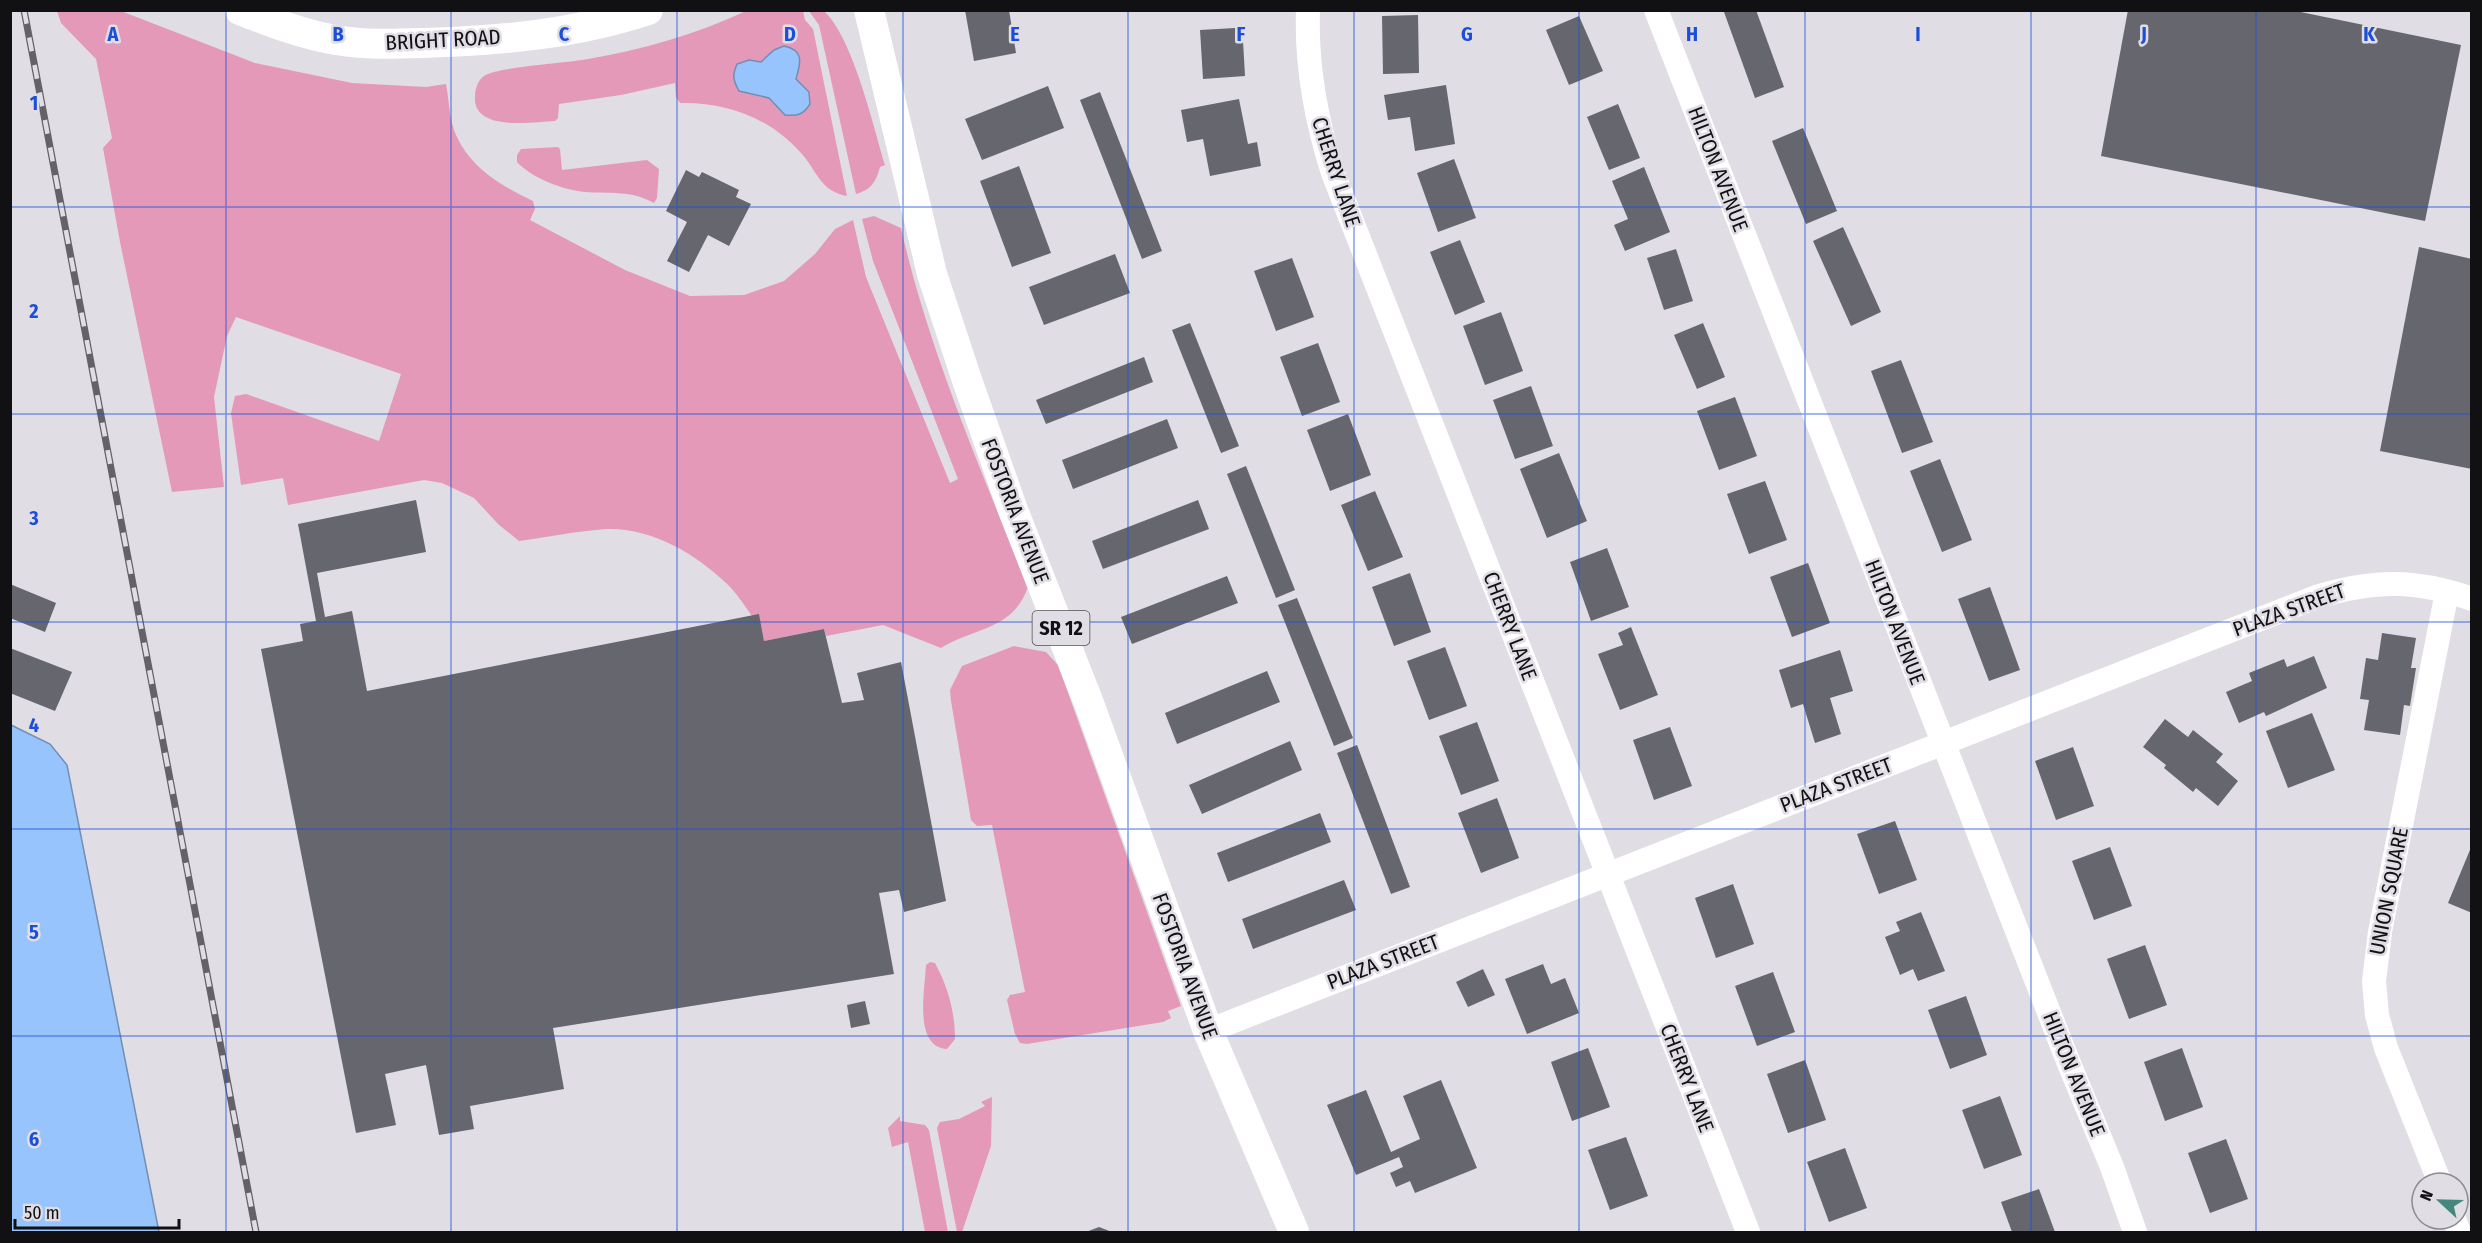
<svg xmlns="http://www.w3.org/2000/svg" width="2482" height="1243" font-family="'Fira Sans Condensed',sans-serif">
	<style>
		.green { fill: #e599b8 }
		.water { fill: #98c4fd; stroke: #708eb6; stroke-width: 1.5 }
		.building { fill: #65666e }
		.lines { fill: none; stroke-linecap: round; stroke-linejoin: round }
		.minor { stroke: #fff; stroke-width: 24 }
		.major { stroke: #fff; stroke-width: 30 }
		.rail-casing { stroke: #646267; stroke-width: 7 }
		.rail { stroke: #e0dde5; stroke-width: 4.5; stroke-dasharray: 14; stroke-linecap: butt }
		.grid { fill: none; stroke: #1d4ed8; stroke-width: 1.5; stroke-opacity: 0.55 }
		.labels { text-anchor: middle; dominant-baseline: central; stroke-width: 5; stroke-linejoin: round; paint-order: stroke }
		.shield { fill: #e0dde5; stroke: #4f4e51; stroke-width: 1.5 }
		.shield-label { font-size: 20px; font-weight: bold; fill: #111012 }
		.street-label { font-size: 21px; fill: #111012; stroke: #e0dde5 }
		.grid-label { font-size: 20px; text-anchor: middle; font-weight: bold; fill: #1d4ed8; stroke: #e0dde5; stroke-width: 5; stroke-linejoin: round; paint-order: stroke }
	</style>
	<rect width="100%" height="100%" fill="#e0dde5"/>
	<g class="green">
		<path d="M57,11H121L255,63L352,83L426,87L446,84C449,99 449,116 454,130C468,167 500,185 533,201L535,209L530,220L625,270L690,296L744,295L784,281L815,254L835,229L853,220L866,277L950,483L958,479L873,261L862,219L874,216L901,228C928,349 982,472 1028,587C1013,630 975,627 941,648L883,625L826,636L824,629L764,641L759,615L752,616C744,605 736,592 726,583C695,553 650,527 606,529C578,531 548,537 519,541L498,524L474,498L442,483L424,480L288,505L283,478L241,485L231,413L235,396L246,394L379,441L401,374L236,317L227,336L214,397L224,487L172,492L120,242L103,148L112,138L96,59L61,23Z"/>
		<path d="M746,11H803L805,20L813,29L847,196C820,191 818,172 801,153C770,118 727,102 680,103L676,97L675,83L621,95L559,104L558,118L555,121C532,122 472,132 475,96C475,89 478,80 484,76C497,67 567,63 588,59C641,50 697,34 746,11Z"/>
		<path d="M809,11H824C853,38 873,125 885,165L880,167C876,182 871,190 856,194L819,25Z"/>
		<path d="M558,147L560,149L562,170L647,160L659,169L657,198L654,203C631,190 610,194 585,192C563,190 532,178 517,162V155L521,149Z"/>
		<path d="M1014,646L1046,652L1058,665L1181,1006L1168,1011L1171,1018L1163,1022L1027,1044L1020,1043L1015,1034L1007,1000L1010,995L1025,992L992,825L977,826L971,820L951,701L950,690L962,666Z"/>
		<path d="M930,962L935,963C948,987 955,1012 955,1039L947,1049C913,1047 925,989 926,965Z"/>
		<path d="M992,1097L991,1146L962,1232H957L937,1128L940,1122L959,1119L985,1106L981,1102Z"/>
		<path d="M900,1116V1121L925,1125L929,1130L948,1232H925L908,1142L892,1147L888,1128Z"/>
	</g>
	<g class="water">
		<path d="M784,46C804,50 801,62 796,79L809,92L810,104C803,115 798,116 785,115L769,98L739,91C733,80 732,76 737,64L749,60L761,62L774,50Z"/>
		<path d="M11,725L50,744L67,765L159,1232H11Z"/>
	</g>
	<g class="building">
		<path d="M965,10H1009L1016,53L974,61Z"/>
		<path d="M1728,10H1756L1784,87L1755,98L1724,12Z"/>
		<path d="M2128,10H2291L2461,45L2425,221L2101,156Z"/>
		<path d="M1418,15L1419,73L1383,74L1382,16Z"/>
		<path d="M1579,16L1603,71L1569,85L1546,30Z"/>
		<path d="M1235,28V42L1243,41L1245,76L1203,79L1200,30Z"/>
		<path d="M1446,85L1455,144L1415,151L1410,117L1388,120L1384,95Z"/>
		<path d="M1048,86L1064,128L982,160L965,119Z"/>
		<path d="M1100,92L1162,251L1142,259L1080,100Z"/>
		<path d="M1239,99L1248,144L1257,142L1261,166L1210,176L1203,139L1187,142L1181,110Z"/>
		<path d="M1618,104L1640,158L1609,170L1587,117Z"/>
		<path d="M1803,128L1837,211L1806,224L1772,141Z"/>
		<path d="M1454,159L1476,218L1438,232L1417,173Z"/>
		<path d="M1019,166L1051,253L1012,267L980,181Z"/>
		<path d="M1644,167L1670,232L1625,251L1614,225L1628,219L1612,181Z"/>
		<path d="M686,170L699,177L702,172L739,190L736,197L751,204L729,246L708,235L689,272L667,261L687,222L666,211Z"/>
		<path d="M1843,227L1881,312L1851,326L1813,241Z"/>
		<path d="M1460,240L1485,302L1455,315L1430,252Z"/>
		<path d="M2419,247L2472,259V469L2380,451Z"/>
		<path d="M1676,249L1693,301L1664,310L1647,258Z"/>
		<path d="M1115,254L1130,293L1044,325L1029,287Z"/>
		<path d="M1292,258L1314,317L1276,331L1254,271Z"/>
		<path d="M1501,312L1523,371L1485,385L1463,326Z"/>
		<path d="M1190,323L1239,446L1221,453L1172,330Z"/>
		<path d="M1703,323L1725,377L1697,389L1674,335Z"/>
		<path d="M1318,343L1340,402L1302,416L1280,357Z"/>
		<path d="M1144,357L1153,382L1046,424L1036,400Z"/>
		<path d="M1901,360L1933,442L1902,453L1871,371Z"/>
		<path d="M1531,386L1553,446L1515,459L1493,400Z"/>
		<path d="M1735,397L1757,456L1719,470L1697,411Z"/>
		<path d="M1348,414L1371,475L1330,491L1307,430Z"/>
		<path d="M1167,419L1178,448L1073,489L1062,460Z"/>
		<path d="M1559,453L1587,521L1547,538L1520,469Z"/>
		<path d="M1940,459L1972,540L1942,552L1910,471Z"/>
		<path d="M1246,466L1295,590L1276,598L1227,474Z"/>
		<path d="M1765,481L1787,540L1749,554L1727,494Z"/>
		<path d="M1375,491L1403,557L1368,571L1341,505Z"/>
		<path d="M416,500L426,552L317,573L325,617L352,611L367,691L759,614L764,641L824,629L842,703L864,700L857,673L901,662L946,901L904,912L899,890L879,893L894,974L553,1028L564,1089L470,1106L474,1129L439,1135L426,1065L385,1074L396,1125L356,1133L261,649L303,641L300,624L316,621L298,524Z"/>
		<path d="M1198,500L1209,529L1103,569L1092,541Z"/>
		<path d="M1607,548L1629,607L1591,621L1570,562Z"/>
		<path d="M1808,563L1830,623L1792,637L1770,577Z"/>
		<path d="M1410,573L1431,632L1394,646L1372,587Z"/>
		<path d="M1227,576L1238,603L1132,644L1121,617Z"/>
		<path d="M10,584L56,603L45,632L10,618Z"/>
		<path d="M1990,587L2020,670L1989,681L1958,599Z"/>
		<path d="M1297,598L1353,738L1334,746L1278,605Z"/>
		<path d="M1631,627L1658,695L1620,710L1598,654L1623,645L1618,633Z"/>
		<path d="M2382,633L2416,638L2411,668H2416L2410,706L2404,705L2400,735L2364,730L2369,700L2360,699L2366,658L2378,660Z"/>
		<path d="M1445,647L1467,706L1429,720L1407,661Z"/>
		<path d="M10,648L72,672L55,711L10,693Z"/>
		<path d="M1840,650L1853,691L1830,698L1841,734L1815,743L1803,704L1791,708L1779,670Z"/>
		<path d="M2314,656L2327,688L2266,716L2264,712L2239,723L2226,692L2252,681L2249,673L2284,659L2287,667Z"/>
		<path d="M1267,671L1280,702L1177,744L1165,713Z"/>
		<path d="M2312,713L2335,770L2288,788L2266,731Z"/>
		<path d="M2165,719L2188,737L2193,730L2223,754L2216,762L2238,781L2218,806L2196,788L2193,792L2164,768L2166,765L2143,747Z"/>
		<path d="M1477,722L1499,781L1461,795L1439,736Z"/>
		<path d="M1670,727L1692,786L1654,800L1633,740Z"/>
		<path d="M1290,741L1302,770L1202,814L1189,785Z"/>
		<path d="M1357,745L1410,887L1391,894L1337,753Z"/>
		<path d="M2073,747L2094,806L2056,820L2035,761Z"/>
		<path d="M1497,798L1519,858L1481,873L1458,813Z"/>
		<path d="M1320,813L1331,842L1228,882L1217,853Z"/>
		<path d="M1895,821L1917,880L1879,894L1857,834Z"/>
		<path d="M2472,845V913L2448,903Z"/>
		<path d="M2110,847L2132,906L2094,920L2072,861Z"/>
		<path d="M1344,880L1356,910L1253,949L1242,919Z"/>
		<path d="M1733,884L1754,944L1716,958L1695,898Z"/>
		<path d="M1921,912L1945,971L1918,981L1913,969L1900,975L1885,937L1900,931L1896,922Z"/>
		<path d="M2145,945L2167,1005L2129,1019L2107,959Z"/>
		<path d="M1543,964L1551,984L1565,978L1579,1013L1527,1034L1505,979Z"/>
		<path d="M1483,969L1495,995L1468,1007L1456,982Z"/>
		<path d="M1773,972L1795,1032L1757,1046L1735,986Z"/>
		<path d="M1966,996L1987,1055L1950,1069L1928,1010Z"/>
		<path d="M865,1001L870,1024L851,1028L847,1005Z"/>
		<path d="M1588,1048L1610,1107L1572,1121L1551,1062Z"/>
		<path d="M2182,1048L2203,1107L2165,1121L2144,1062Z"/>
		<path d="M1805,1060L1826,1120L1788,1133L1767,1074Z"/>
		<path d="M1441,1080L1477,1168L1415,1193L1410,1181L1396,1187L1390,1173L1403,1167L1399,1157L1356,1175L1327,1105L1366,1090L1391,1152L1420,1139L1403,1096Z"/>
		<path d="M2000,1096L2022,1155L1984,1169L1962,1110Z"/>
		<path d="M1626,1137L1648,1196L1610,1210L1588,1150Z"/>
		<path d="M2226,1139L2248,1199L2210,1213L2188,1153Z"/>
		<path d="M1845,1148L1867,1208L1829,1222L1807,1162Z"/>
		<path d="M2039,1189L2055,1232H2012L2001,1202Z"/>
		<path d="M1099,1227L1112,1232H1086Z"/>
	</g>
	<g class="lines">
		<g class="minor">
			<path d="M1308,10C1306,66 1316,120 1333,173L1748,1232"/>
			<path d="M1656,10L2068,1061L2112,1167L2135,1232"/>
			<path d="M1208,1031L2319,596C2375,580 2416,579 2472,599"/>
			<path d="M2440,1183L2386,1048L2377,1015L2374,981L2380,932L2447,592"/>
			<path d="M2454,1219L2459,1232"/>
		</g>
		<g class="major">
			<path d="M240,10C270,22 304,35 336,40C365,45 393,44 422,43C498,41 576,34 648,10"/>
			<path d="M869,10L932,274L968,383L1013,510L1090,706L1208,1031L1294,1232"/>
		</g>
		<g class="rail-casing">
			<path id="rail" d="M24,10L256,1232"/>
		</g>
		<use href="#rail" class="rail"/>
	</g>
	<path class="grid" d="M226,10V1232M451,10V1232M677,10V1232M903,10V1232M1128,10V1232M1354,10V1232M1579,10V1232M1805,10V1232M2031,10V1232M2256,10V1232M10,207H2472M10,414H2472M10,622H2472M10,829H2472M10,1036H2472"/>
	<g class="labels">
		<rect class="shield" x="1032.5" y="611" width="57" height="34" rx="4.5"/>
		<g class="shield-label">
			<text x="1061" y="628">SR 12</text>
		</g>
		<g class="street-label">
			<text transform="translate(443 40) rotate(-3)">BRIGHT ROAD</text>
			<text transform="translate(1718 169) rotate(69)">HILTON AVENUE</text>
			<text transform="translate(1336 172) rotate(72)">CHERRY LANE</text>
			<text transform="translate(1015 511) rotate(69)">FOSTORIA AVENUE</text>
			<text transform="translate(2289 610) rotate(-20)">PLAZA STREET</text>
			<text transform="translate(1895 622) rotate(69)">HILTON AVENUE</text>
			<text transform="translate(1510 626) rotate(69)">CHERRY LANE</text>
			<text transform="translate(1836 785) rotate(-21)">PLAZA STREET</text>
			<text transform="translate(2389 891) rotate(-79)">UNION SQUARE</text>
			<text transform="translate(1383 962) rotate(-21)">PLAZA STREET</text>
			<text transform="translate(1185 966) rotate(70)">FOSTORIA AVENUE</text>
			<text transform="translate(2074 1074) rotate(68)">HILTON AVENUE</text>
			<text transform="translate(1687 1078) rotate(69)">CHERRY LANE</text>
		</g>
	</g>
	<g class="grid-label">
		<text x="113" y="41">A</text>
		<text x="338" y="41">B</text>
		<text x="564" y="41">C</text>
		<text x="790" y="41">D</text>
		<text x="1015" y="41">E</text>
		<text x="1241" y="41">F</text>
		<text x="1467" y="41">G</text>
		<text x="1692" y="41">H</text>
		<text x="1918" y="41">I</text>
		<text x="2144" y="41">J</text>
		<text x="2369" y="41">K</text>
		<text x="34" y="110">1</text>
		<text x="34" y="318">2</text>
		<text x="34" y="525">3</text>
		<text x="34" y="732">4</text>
		<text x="34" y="939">5</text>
		<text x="34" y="1146">6</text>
	</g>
	<rect width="2482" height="1243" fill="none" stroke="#111012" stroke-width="24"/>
	<g transform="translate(2440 1201) rotate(292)"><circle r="28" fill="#e0dde5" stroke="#8d8b91" stroke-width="1.5"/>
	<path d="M0-4.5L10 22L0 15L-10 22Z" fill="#44887d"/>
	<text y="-9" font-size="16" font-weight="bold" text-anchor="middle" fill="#111012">N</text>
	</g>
	<path d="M15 1219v9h164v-9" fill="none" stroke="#111012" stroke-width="3"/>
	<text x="24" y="1219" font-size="18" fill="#111012" stroke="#e0dde5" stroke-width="4.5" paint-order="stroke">50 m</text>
</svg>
